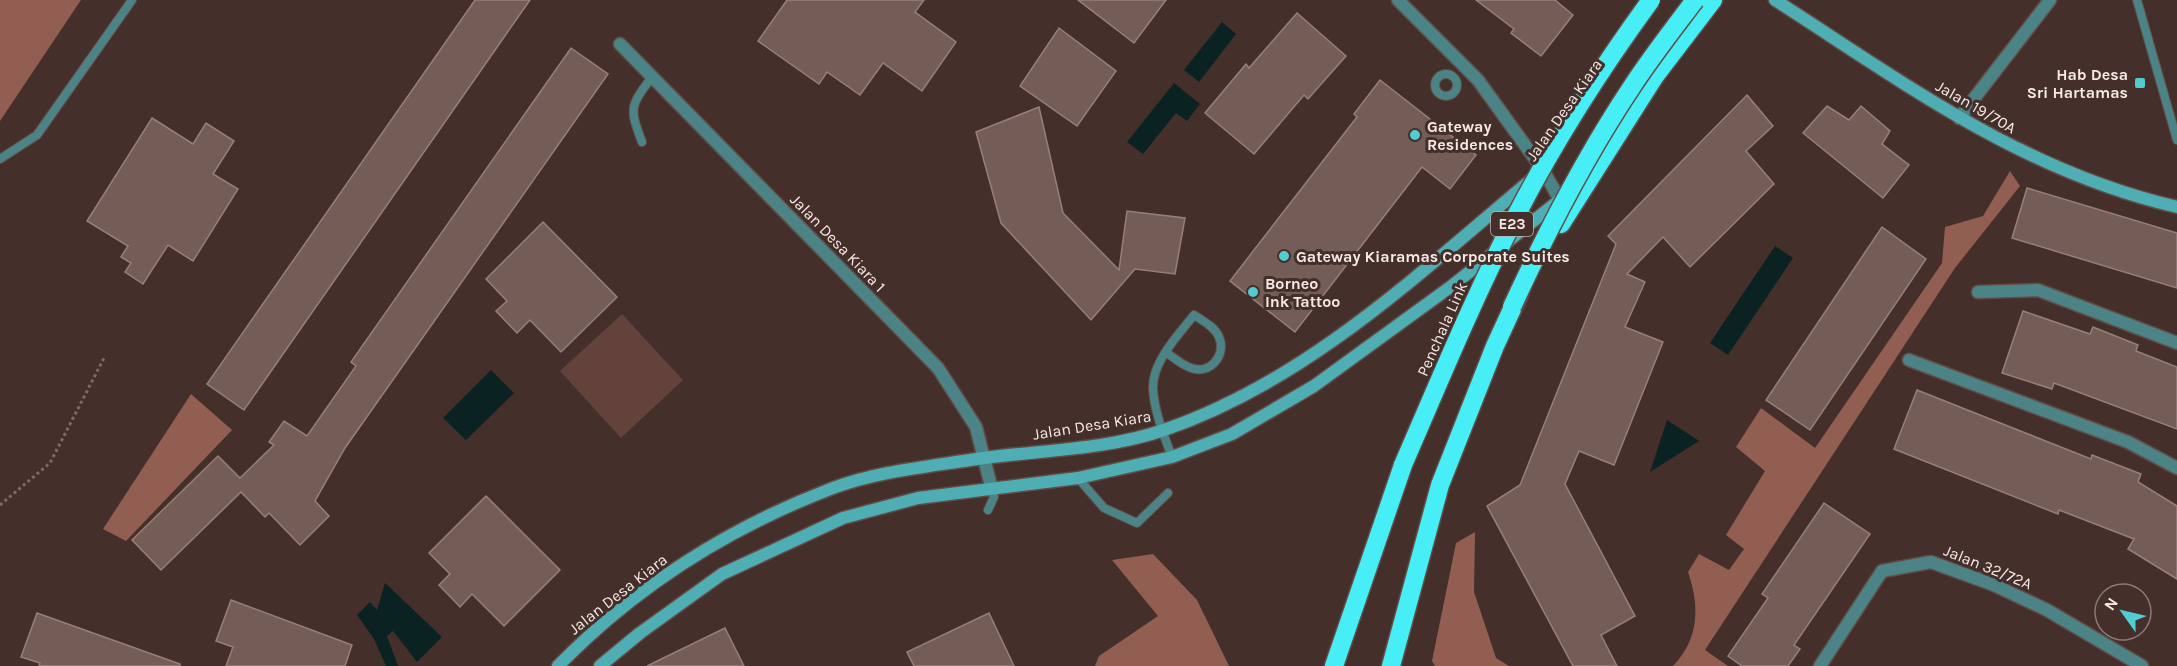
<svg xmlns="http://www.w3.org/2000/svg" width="2177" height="666" font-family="Karla,sans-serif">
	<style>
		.green { fill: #62423a }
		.forest { fill: #925e51 }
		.water { fill: #0b2223 }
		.building { fill: #755d57; stroke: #987f78; stroke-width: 1.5 }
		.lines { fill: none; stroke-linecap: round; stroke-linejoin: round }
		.lane-casing { stroke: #614d48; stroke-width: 10 }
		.street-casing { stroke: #614d48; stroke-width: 15 }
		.secondary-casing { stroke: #614d48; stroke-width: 15 }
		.highway-casing { stroke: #614d48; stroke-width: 21 }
		.path { stroke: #7d6b66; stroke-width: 3; stroke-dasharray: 3 3; stroke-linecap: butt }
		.lane { stroke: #4b8386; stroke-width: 8 }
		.street { stroke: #4b8386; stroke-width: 12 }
		.secondary { stroke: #4faeb4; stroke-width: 12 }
		.highway { stroke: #48eef6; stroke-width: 18 }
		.highway-bridge-casing { stroke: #614d48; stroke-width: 21; stroke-linecap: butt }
		.highway-bridge { stroke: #48eef6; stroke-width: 18 }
		.poi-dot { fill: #51ccd3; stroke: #442f2a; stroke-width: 2 }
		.labels { text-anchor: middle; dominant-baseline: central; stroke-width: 6; stroke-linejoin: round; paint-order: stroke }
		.shield { fill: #442f2a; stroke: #c1b1ad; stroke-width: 1.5 }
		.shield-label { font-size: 15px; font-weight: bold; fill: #f7e9e5 }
		.poi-label { font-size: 16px; font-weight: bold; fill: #f7e9e5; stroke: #442f2a; text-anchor: start }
		.street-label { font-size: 16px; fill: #f7e9e5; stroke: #442f2a }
	</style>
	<rect width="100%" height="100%" fill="#442f2a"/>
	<path class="green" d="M622,314L683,380L621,438L560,371Z"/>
	<g class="forest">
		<path d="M0,0H81L0,121Z"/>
		<path d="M2010,171L2020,186L1955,268L1705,650L1728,666H1673C1699,639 1700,607 1688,572L1699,554L1729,570L1744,549L1726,535L1765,471L1736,447L1761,408L1815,448L1942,263L1945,227L1983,216Z"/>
		<path d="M191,394L232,430L126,541L103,529Z"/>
		<path d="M1475,532L1474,592L1496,658L1509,666H1435L1432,661L1456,543Z"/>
		<path d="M1153,554L1197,600L1229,666H1095L1099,656L1158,616L1112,560Z"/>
	</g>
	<g class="water">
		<path d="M1222,22L1236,34L1199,82L1184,70Z"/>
		<path d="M1174,83L1200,104L1187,121L1176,113L1143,154L1127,142Z"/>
		<path d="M1775,246L1793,258L1728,355L1710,343Z"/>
		<path d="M491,370L514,393L466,440L443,418Z"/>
		<path d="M1667,420L1699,441L1650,472Z"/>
		<path d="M385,583L442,637L417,662L393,631L387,636L398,666H386L374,639L357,615L370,602L377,610Z"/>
	</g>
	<g class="building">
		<path d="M475,0H530L244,410L207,384Z"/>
		<path d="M787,0H924L915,12L956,42L922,91L883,63L860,95L827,72L819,84L758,41Z"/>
		<path d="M1078,0H1166L1134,43Z"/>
		<path d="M1476,0H1555L1573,15L1541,56L1511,33L1514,29Z"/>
		<path d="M1297,13L1346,56L1308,99L1304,95L1254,154L1205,113L1246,64L1249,68Z"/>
		<path d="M1059,28L1116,71L1077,126L1020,86Z"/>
		<path d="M571,48L608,74L345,448L315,501L329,516L300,545L269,513L265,517L241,492L161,570L132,540L218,456L240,478L274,445L269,442L284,421L307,436L356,366L351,362Z"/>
		<path d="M1380,80L1476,155L1450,189L1422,167L1295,332L1230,281L1357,117L1354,114Z"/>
		<path d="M1747,95L1773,126L1746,151L1774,184L1690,267L1663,237L1627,274L1645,282L1625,327L1663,342L1614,465L1579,451L1565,484L1635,616L1601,635L1617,666H1573L1487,506L1520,485L1616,244L1608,236Z"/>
		<path d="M1827,106L1849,120L1861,106L1890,131L1882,144L1909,165L1883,198L1803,133Z"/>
		<path d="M1039,107L1063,213L1119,270L1127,211L1185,218L1175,274L1135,269L1091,320L1001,223L976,132Z"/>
		<path d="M152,118L193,144L206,123L234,141L213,174L238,189L193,261L168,245L143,284L125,272L131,263L121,257L128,246L87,221Z"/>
		<path d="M2027,188L2177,233V288L2012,238Z"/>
		<path d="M543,222L617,297L561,352L530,320L517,333L496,311L507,301L486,279Z"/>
		<path d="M1882,227L1926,259L1810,430L1766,400Z"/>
		<path d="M2023,311L2090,334L2093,327L2138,345L2136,351L2177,367V429L2054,383L2052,389L2002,373Z"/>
		<path d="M1917,390L2091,459L2092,455L2141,474L2138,482L2177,506V579L2128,549L2134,539L2059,510L2058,514L1894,449Z"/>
		<path d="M486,496L560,570L504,626L472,594L460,607L439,585L450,574L429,553Z"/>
		<path d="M1824,503L1870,534L1794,645L1800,649L1788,666H1742L1728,656L1768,598L1762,594Z"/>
		<path d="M231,600L352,645L345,666H226L233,647L216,641Z"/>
		<path d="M37,613L180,664V666H39L40,663L21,657Z"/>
		<path d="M989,613L1014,666H914L907,652Z"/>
		<path d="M725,628L744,666H647Z"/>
	</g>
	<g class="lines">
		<g class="lane-casing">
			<g id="lane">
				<path d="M2137,0L2177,140"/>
				<circle cx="1446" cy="85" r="11"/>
				<path d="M642,142C629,108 630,106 652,77"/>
				<path d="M0,159L37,135L132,0"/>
				<path d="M1167,353C1174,358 1182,365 1191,368C1210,375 1227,355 1219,337C1215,327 1203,321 1194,315C1179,334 1152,362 1153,388C1154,411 1164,436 1172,457"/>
				<path d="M1078,478L1104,508L1137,523L1168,493"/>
				<path d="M988,510L994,497L992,490"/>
			</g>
		</g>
		<g class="street-casing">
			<g id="street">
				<path d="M1398,0L1478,80L1543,170L1560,200"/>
				<path d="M620,44L938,368L976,427L992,490"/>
				<path d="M1959,118L2050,0"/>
				<path d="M1978,292L2038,290L2177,343"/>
				<path d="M1909,360L2128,442L2177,468"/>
				<path d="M1820,666L1882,571L1931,562L1994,585L2047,610L2142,666"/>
			</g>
		</g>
		<g class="secondary-casing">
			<g id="secondary">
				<path d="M1775,0C1906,84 2022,171 2177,207"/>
				<path d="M558,666C635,587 730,527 833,488C876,472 925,467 970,460C1034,450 1103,451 1164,430C1307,381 1418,274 1532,179"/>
				<path d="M600,666L640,633L722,574L843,518L918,498L1078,478L1172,457L1232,434L1314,386L1453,285L1561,199"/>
			</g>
		</g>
		<g class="highway-casing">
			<g id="highway">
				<path d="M1561,224L1655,76L1713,0"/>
				<path d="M1334,666L1403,465"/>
				<path d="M1391,666L1440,485L1495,346L1519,294"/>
			</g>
		</g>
		<path class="path" d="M0,505L50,463L104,358"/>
		<use href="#lane" class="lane"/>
		<use href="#street" class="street"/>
		<use href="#secondary" class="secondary"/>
		<use href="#highway" class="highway"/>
		<g class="highway-bridge-casing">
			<g id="highway-bridge">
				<path d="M1512,307C1547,231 1586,155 1633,85C1652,56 1674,28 1695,0"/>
				<path d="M1403,465C1440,380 1475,294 1518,212C1556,139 1602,67 1651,0"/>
			</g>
		</g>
		<use href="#highway-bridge" class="highway-bridge"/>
	</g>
	<g class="poi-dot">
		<rect x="2134" y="77" width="12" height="12" rx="3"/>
		<circle cx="1415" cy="135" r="6"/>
		<circle cx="1284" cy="256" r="6"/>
		<circle cx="1253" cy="292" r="6"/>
	</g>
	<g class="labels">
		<rect class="shield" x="1491" y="212" width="42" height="24" rx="4.5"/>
		<g class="shield-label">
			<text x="1512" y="224">E23</text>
		</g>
		<g class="poi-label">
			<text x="2128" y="74" text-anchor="end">Hab Desa<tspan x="2128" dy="18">Sri Hartamas</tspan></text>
			<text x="1427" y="126">Gateway<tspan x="1427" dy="18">Residences</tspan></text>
			<text x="1296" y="256">Gateway Kiaramas Corporate Suites</text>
			<text x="1265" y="283">Borneo<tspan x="1265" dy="18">Ink Tattoo</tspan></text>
		</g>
		<g class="street-label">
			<text transform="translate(1976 107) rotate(30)">Jalan 19/70A</text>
			<text transform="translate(1564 110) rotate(-55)">Jalan Desa Kiara</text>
			<text transform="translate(838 243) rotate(46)">Jalan Desa Kiara 1</text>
			<text transform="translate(1442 329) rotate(-66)">Penchala Link</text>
			<text transform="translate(1092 425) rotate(-9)">Jalan Desa Kiara</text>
			<text transform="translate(1988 567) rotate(22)">Jalan 32/72A</text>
			<text transform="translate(618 594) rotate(-38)">Jalan Desa Kiara</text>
		</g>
	</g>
	<g transform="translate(2123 612) rotate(304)"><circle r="28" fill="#442f2a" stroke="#8c7975" stroke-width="1.5"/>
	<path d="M0-4.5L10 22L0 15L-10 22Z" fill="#51ccd3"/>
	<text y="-9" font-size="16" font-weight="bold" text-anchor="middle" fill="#f7e9e5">N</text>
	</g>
</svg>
